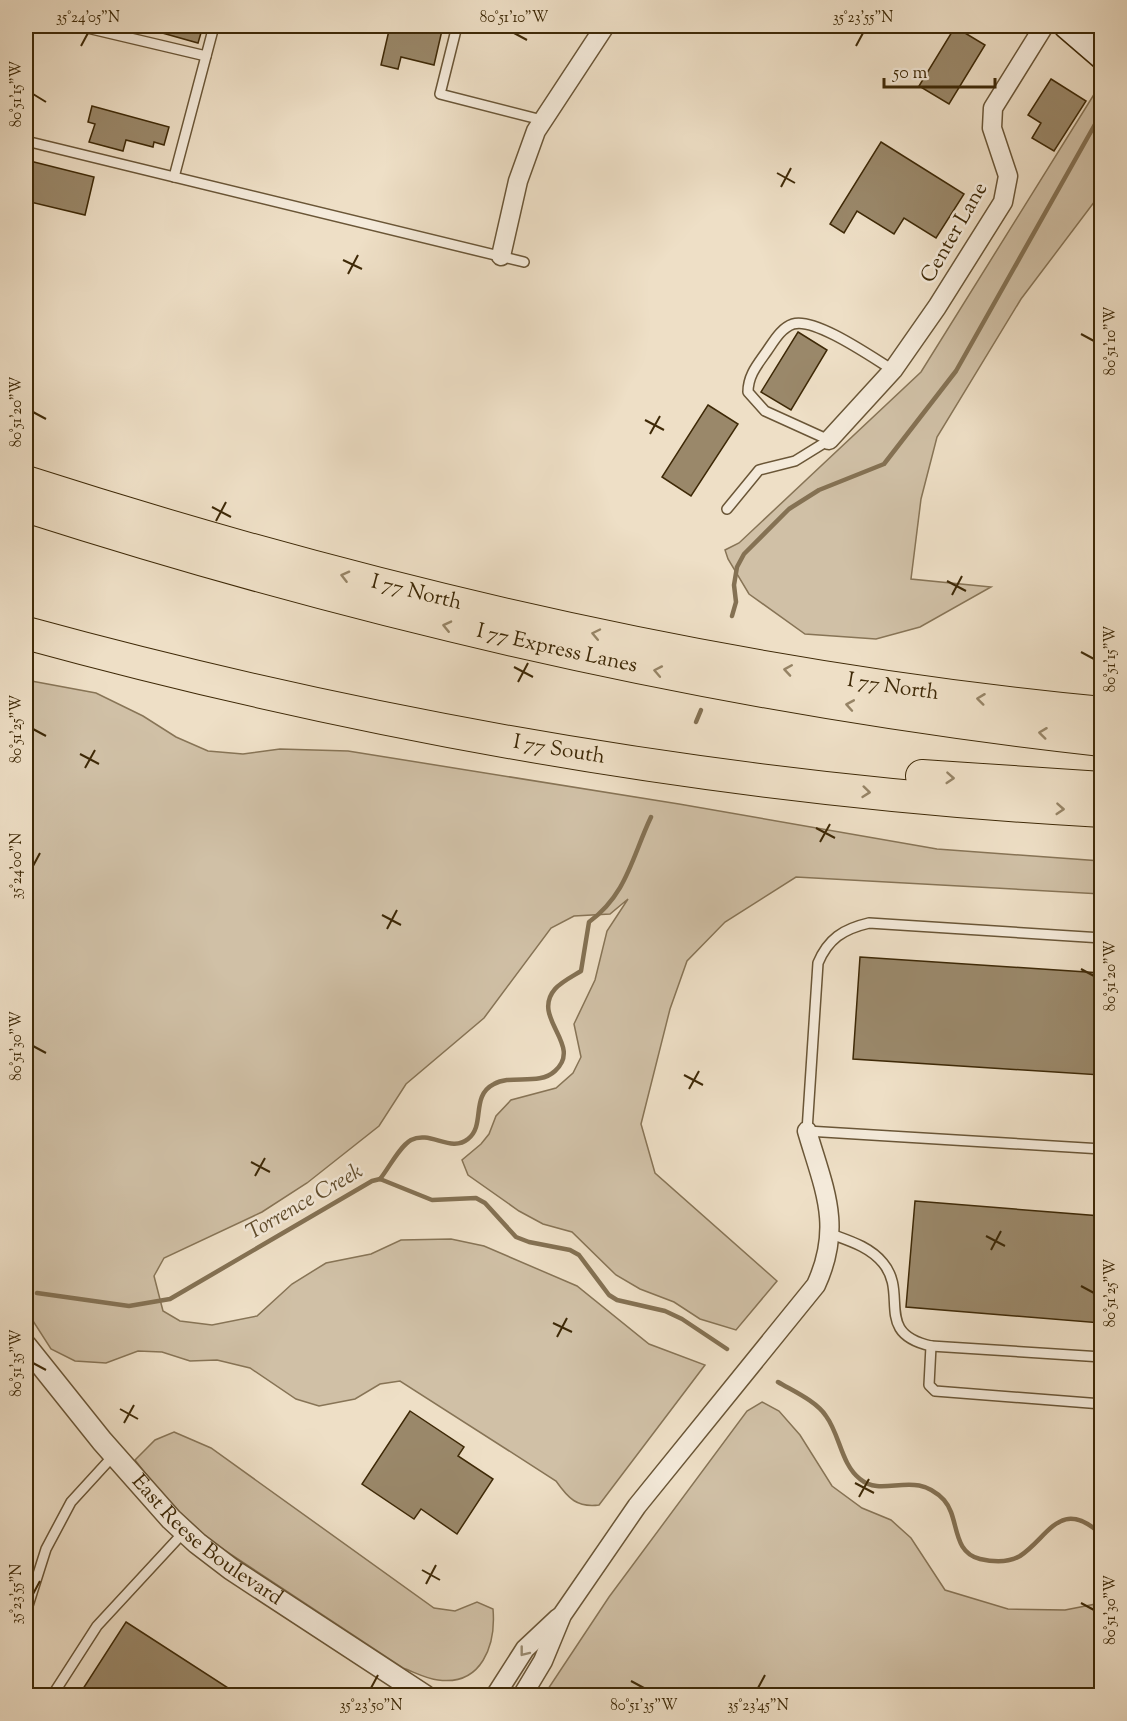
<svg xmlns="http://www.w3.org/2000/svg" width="1127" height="1721" font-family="'Sorts Mill Goudy',serif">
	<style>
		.green { fill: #d0c0a6; stroke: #877456; stroke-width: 1.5 }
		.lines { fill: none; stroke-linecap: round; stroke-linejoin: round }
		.stream { stroke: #847153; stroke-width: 4.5 }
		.building { fill: #9a886a; stroke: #3e2907; stroke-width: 1.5 }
		.service-casing { stroke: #6a5637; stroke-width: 12 }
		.minor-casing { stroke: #6a5637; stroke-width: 21 }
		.tertiary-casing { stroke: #6a5637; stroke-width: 24 }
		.secondary-casing { stroke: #3e2907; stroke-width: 27 }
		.motorway-casing { stroke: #3e2907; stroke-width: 34 }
		.service { stroke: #f4eada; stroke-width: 9 }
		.minor { stroke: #f4eada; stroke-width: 18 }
		.tertiary { stroke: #f4eada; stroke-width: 21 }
		.secondary { stroke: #f4eada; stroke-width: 24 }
		.motorway { stroke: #eedfc6; stroke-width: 32 }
		.oneway { stroke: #968466 }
		.oneway2 { stroke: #998a70 }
		.ticks { fill: none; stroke: #3e2907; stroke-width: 2 }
		.labels { text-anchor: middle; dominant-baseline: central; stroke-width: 5; stroke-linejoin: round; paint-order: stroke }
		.street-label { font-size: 21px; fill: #3e2907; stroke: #f4eada }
		.water-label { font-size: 22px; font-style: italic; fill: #614d2d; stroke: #f4eada }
		.neatline { fill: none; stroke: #3e2907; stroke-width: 2 }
		.ticks-label { font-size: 15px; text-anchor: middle; fill: #3e2907 }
	</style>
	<rect width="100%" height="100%" fill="#eedfc6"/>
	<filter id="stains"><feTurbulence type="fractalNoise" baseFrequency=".00333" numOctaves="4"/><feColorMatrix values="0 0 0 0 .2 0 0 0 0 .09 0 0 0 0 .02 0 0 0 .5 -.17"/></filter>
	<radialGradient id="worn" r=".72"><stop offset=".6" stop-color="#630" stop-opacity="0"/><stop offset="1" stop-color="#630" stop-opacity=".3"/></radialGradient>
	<g class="green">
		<path d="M1098,88L1102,92L1101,193L1021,299L937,437L921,499L911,579L991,587L920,627L876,639L805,634L749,594L728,559L725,550L739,543L921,372Z"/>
		<path d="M26,680L96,693L143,716L176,737L208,751L243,754L280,749L348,751L679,804L937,849L1101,861V894L796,877L725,922L687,961L670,1009L641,1124L655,1173L777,1281L736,1330L700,1319L674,1302L640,1289L616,1275L572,1232L543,1224L519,1211L468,1175L462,1160L481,1144L489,1134L496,1116L511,1100L556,1088L573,1073L581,1057L574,1024L595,980L607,931L628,899L610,914L574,916L551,928L484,1018L406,1084L379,1126L307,1183L262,1212L164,1258L154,1276L163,1311L180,1321L212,1325L257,1316L292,1284L326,1263L371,1254L401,1240L451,1239L484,1246L577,1286L649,1344L705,1365L599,1505C577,1508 568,1498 556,1481L400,1381L380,1384L355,1399L319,1406L296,1399L250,1368L217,1360L190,1361L162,1352L138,1351L106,1363L75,1361L51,1349L26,1310Z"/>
		<path d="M762,1402L779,1411L800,1435L832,1486L862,1508L891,1520L911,1538L945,1590L1008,1609L1065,1610L1101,1603V1695H544L609,1597L747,1411Z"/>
		<path d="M174,1432L211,1448L434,1608L455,1611L477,1602L493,1609C496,1645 482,1686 438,1680C427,1679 414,1672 403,1668L209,1540L166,1500L135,1460L155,1440Z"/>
	</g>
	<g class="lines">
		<g class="stream">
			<path d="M732,616L736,602L734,585L737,567L744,554L789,509L819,490L884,464L956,371L1102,112"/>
			<path d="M696,722L701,710"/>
			<path d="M380,1179C389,1168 399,1147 411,1140C430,1130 451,1153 468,1139C486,1125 470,1096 494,1084C511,1074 539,1086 555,1071C584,1045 530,1018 555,989C561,982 573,976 581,971L589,922C627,894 632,857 651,817"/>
			<path d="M37,1293L129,1306L170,1299L372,1181L380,1179L432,1200L476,1198L485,1203L516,1237L529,1242L570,1250L579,1255L609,1295L617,1300L665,1311L682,1319L727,1349"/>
			<path d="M778,1382C793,1391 816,1401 826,1416C840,1435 841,1464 860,1479C884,1499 914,1468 944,1500C960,1518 951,1552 980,1559C993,1562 1008,1563 1020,1556C1049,1537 1060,1496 1102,1535"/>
		</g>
	</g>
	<g class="building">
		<path d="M149,26H203L198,43L148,29Z"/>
		<path d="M390,26H443L434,65L401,57L398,69L381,65Z"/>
		<path d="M955,27L985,45L949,104L919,86Z"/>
		<path d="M1051,79L1086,101L1054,151L1032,138L1041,123L1028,115Z"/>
		<path d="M92,106L169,127L164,145L154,142L153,147L126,140L123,151L89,142L95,124L88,122Z"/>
		<path d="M881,142L964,194L936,238L904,218L894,234L857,211L844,233L830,224Z"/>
		<path d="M26,160L94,177L85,215L26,201Z"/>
		<path d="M798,332L827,350L791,410L761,392Z"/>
		<path d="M708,405L738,424L691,496L662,477Z"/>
		<path d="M860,957L1101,973V1075L853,1059Z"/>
		<path d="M915,1201L1101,1216V1323L906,1307Z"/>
		<path d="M410,1411L464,1447L458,1456L493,1479L457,1534L421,1509L414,1519L362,1484Z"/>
		<path d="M126,1622L239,1695H79Z"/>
	</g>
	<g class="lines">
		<g class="service-casing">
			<g id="service">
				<path d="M79,26L206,56"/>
				<path d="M457,26L440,94L542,120"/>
				<path d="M26,141L524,262"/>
				<path d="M174,177L214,26"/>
				<path d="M829,440L765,411L748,392C748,375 758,364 767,351C774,341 781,328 793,324C815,317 873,358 893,370"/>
				<path d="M727,509L759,470L795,461L829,440"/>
				<path d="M1102,938L869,923C843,929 828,939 818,963L807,1131L1102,1149"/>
				<path d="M831,1234C850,1241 870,1247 883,1263C909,1294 873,1333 931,1346L929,1385L935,1391L1102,1404"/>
				<path d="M931,1346L1102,1357"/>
				<path d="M26,1612L46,1549L71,1502L114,1455"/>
				<path d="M52,1696L97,1626L184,1532"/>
			</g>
		</g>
		<g class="minor-casing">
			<g id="minor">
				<path d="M501,256L518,181L536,131L605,26"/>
				<path d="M829,440L893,370L937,307L1003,202L1008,176L992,128L993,108L1044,26"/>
				<path d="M495,1696L525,1649L558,1618"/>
				<path d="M522,1696L543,1661L562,1615L637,1506L816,1285C843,1226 824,1189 807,1131"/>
			</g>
		</g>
		<g class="tertiary-casing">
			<g id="tertiary">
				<path id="s1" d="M26,1346L102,1441L171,1519L197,1543L231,1569L425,1696"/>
			</g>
		</g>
		<g class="secondary-casing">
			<path id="secondary" d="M1066,26L1102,57"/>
		</g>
		<g class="motorway-casing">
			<g id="motorway">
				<path id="s2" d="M26,482C375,594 735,678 1102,713"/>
				<path id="s3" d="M26,506C376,618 736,700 1102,740"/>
				<path id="s4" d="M26,633C377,729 737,791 1102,811"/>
				<path d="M922,776L1102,788"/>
			</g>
		</g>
		<use href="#service" class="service"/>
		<use href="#minor" class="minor"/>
		<use href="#tertiary" class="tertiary"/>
		<use href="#secondary" class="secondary"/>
		<use href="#motorway" class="motorway"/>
	</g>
	<defs><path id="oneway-chevron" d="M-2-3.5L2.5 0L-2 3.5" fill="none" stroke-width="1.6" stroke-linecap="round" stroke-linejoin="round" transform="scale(1.5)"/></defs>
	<g class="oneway">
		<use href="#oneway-chevron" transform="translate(345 576) rotate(-166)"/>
		<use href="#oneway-chevron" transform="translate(447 626) rotate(-167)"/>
		<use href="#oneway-chevron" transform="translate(596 634) rotate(-168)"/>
		<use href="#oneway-chevron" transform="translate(788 670) rotate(-171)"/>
		<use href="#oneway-chevron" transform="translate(658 671) rotate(-169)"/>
		<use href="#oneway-chevron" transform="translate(981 699) rotate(-173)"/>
		<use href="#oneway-chevron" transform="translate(850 705) rotate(-170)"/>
		<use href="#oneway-chevron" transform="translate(1043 733) rotate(-173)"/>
		<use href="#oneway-chevron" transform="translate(950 778) rotate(4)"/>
		<use href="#oneway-chevron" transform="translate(866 792) rotate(6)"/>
		<use href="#oneway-chevron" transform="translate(1060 809) rotate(4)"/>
	</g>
	<use class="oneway2" href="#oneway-chevron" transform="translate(524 1652) rotate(128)"/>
	<path class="ticks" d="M514,33L527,40M81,46L88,33M856,46L863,33M33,94L46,102M777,173L795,183M781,187L791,168M343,260L362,269M348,274L358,255M1081,334L1094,341M33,412L46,419M645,420L664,430M650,434L660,416M212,507L231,517M216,521L226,502M947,581L966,591M952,595L962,576M1081,652L1094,659M514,667L533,677M518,682L528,663M33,729L46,736M80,754L99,764M85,768L95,750M816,828L835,838M820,842L830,824M33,866L40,853M382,915L401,925M387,929L397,910M1081,969L1094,976M33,1046L46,1053M684,1075L703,1085M689,1089L699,1071M251,1162L270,1172M255,1176L265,1158M986,1236L1005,1246M991,1250L1001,1231M1081,1286L1094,1293M553,1323L572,1332M557,1337L567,1318M33,1363L46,1370M120,1409L138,1419M124,1423L134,1405M855,1483L874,1493M859,1497L869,1479M422,1570L440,1580M426,1584L436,1565M33,1594L40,1581M1081,1603L1094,1610M631,1681L644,1688M371,1688L378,1675M758,1688L765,1675"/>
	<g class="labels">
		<g class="street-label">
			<text transform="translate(955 233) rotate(-60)">Center Lane</text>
			<text stroke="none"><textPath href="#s2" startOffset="406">I 77 North</textPath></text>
			<text stroke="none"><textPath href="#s3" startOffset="550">I 77 Express Lanes</textPath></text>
			<text stroke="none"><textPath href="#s2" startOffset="892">I 77 North</textPath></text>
			<text stroke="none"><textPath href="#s4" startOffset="546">I 77 South</textPath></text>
			<text stroke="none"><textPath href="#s1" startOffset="267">East Reese Boulevard</textPath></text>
		</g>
		<g class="water-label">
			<text transform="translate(305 1203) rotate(-30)">Torrence Creek</text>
		</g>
	</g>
	<rect width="1127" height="1721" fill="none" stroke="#eedfc6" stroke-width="66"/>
	<path d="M884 78v9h111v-9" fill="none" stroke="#3e2907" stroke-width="3"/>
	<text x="893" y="78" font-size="18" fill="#3e2907" stroke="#f4eada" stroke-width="4.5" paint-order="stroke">50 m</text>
	<rect x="33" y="33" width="1061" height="1655" class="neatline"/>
	<g class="ticks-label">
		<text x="88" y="22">35°24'05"N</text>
		<text x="514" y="22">80°51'10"W</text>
		<text x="863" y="22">35°23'55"N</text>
		<text transform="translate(16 94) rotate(-90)" y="5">80°51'15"W</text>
		<text transform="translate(1110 341) rotate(-90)" y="5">80°51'10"W</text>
		<text transform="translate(16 412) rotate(-90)" y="5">80°51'20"W</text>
		<text transform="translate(1110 659) rotate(-90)" y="5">80°51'15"W</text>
		<text transform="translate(16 729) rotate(-90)" y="5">80°51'25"W</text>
		<text transform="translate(16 866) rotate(-90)" y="5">35°24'00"N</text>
		<text transform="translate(1110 976) rotate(-90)" y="5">80°51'20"W</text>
		<text transform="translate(16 1046) rotate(-90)" y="5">80°51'30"W</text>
		<text transform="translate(1110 1293) rotate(-90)" y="5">80°51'25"W</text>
		<text transform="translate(16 1363) rotate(-90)" y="5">80°51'35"W</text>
		<text transform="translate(16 1594) rotate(-90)" y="5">35°23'55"N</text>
		<text transform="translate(1110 1610) rotate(-90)" y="5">80°51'30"W</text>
		<text x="371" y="1710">35°23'50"N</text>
		<text x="644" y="1710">80°51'35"W</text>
		<text x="758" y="1710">35°23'45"N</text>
	</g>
	<rect width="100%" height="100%" filter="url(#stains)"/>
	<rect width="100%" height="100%" fill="url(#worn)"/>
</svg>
